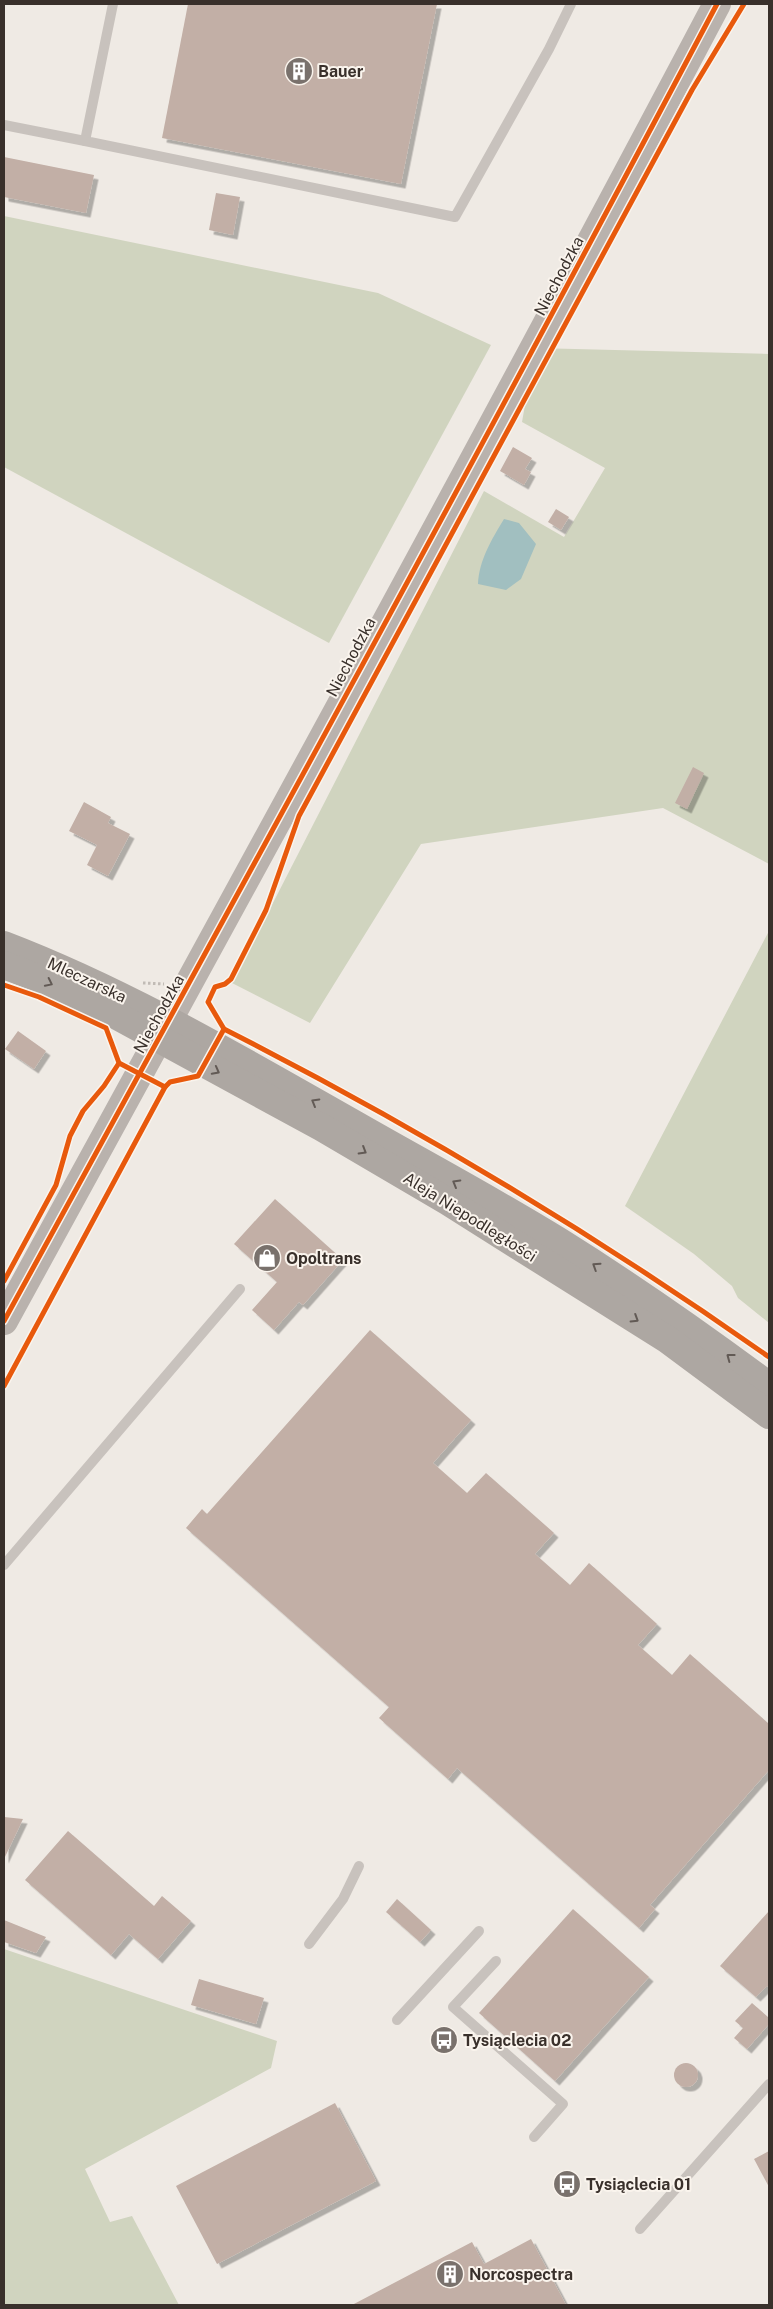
<svg xmlns="http://www.w3.org/2000/svg" width="773" height="2309" font-family="'Public Sans',sans-serif">
	<style>
		.green { fill: #d0d4bf }
		.water { fill: #a1bfc0 }
		.building { fill: #c2afa6; filter: url(#shadow) }
		.lines { fill: none; stroke-linecap: round; stroke-linejoin: round }
		.path { stroke: #c1bbb5; stroke-width: 3; stroke-dasharray: 2.5 2.5; stroke-linecap: butt }
		.lane { stroke: #c8c2bd; stroke-width: 10 }
		.secondary { stroke: #b9b2ad; stroke-width: 28 }
		.primary { stroke: #ada7a2; stroke-width: 28 }
		.cycleway-casing { stroke: #faf4ed; stroke-width: 8 }
		.cycleway { stroke: #e8590c; stroke-width: 5 }
		.oneway { stroke: #625a55 }
		.labels { text-anchor: middle; dominant-baseline: central; stroke-width: 4; stroke-linejoin: round; paint-order: stroke }
		.poi-label { font-size: 16px; font-weight: bold; fill: #39302b; stroke: #faf4ed; text-anchor: start }
		.street-label { font-size: 16px; fill: #39302b; stroke: #faf4ed }
	</style>
	<defs>
		<filter id="shadow"><feDropShadow dx="4.5" dy="4.5" stdDeviation="0" flood-color="#0004"/></filter>
	</defs>
	<rect width="100%" height="100%" fill="#efeae4"/>
	<g class="green">
		<path d="M4,216L378,293L491,345L329,643L4,467Z"/>
		<path d="M535,348L769,354V864L663,808L421,844L310,1023L232,983L484,491L564,537L605,468L522,422Z"/>
		<path d="M769,931V1323L738,1298L732,1286L694,1254L625,1206Z"/>
		<path d="M4,1949L277,2041L271,2068L85,2169L110,2222L132,2216L179,2305H4Z"/>
	</g>
	<path class="water" d="M504,519L519,523L536,544L521,579L506,590L478,584C479,560 492,539 504,519Z"/>
	<g class="building">
		<path d="M188,4H437L401,184L162,138Z"/>
		<path d="M4,157L94,175L86,213L4,197Z"/>
		<path d="M216,193L240,197L233,235L209,230Z"/>
		<path d="M513,447L532,458L525,469L531,472L524,485L500,471Z"/>
		<path d="M556,509L569,517L561,530L548,522Z"/>
		<path d="M693,767L704,773L687,809L675,803Z"/>
		<path d="M84,802L111,817L108,823L130,834L108,876L87,865L97,845L69,831Z"/>
		<path d="M18,1031L46,1051L34,1069L5,1049Z"/>
		<path d="M275,1199L343,1260L303,1305L299,1302L274,1330L252,1310L277,1282L234,1244Z"/>
		<path d="M370,1330L471,1420L433,1463L467,1493L486,1473L554,1533L535,1554L570,1585L589,1563L657,1624L638,1645L672,1675L690,1654L769,1724V1770L650,1905L655,1909L639,1928L457,1768L448,1779L379,1718L389,1707L186,1528L202,1509L207,1514Z"/>
		<path d="M4,1817L23,1819L4,1859Z"/>
		<path d="M68,1831L154,1906L162,1896L191,1921L158,1959L129,1934L111,1955L25,1880Z"/>
		<path d="M397,1899L431,1930L420,1942L386,1912Z"/>
		<path d="M573,1909L649,1977L555,2081L479,2013Z"/>
		<path d="M769,1911V1986L766,1987L756,1997L720,1966Z"/>
		<path d="M4,1920L46,1937L36,1953L4,1942Z"/>
		<path d="M199,1979L264,1998L256,2024L191,2005Z"/>
		<path d="M752,2003L769,2018V2024L747,2049L734,2038L743,2028L735,2021Z"/>
		<circle cx="686" cy="2075" r="12"/>
		<path d="M335,2103L376,2181L217,2264L176,2186Z"/>
		<path d="M769,2151V2187L754,2159Z"/>
		<path d="M531,2239L566,2305H352L472,2242L484,2264Z"/>
	</g>
	<g class="lines">
		<path class="path" d="M143,983L164,984"/>
		<g class="lane">
			<path d="M113,4L85,141L455,217L549,49L571,4"/>
			<path d="M4,125L85,141"/>
			<path d="M4,1565L240,1289"/>
			<path d="M309,1944L343,1899L359,1866"/>
			<path d="M496,1961L453,2007L563,2104L534,2137"/>
			<path d="M397,2020L479,1931"/>
			<path d="M640,2229L769,2084"/>
		</g>
		<path class="secondary" d="M4,1321C244,883 484,445 717,4"/>
		<g class="primary">
			<path d="M4,945C127,992 241,1060 356,1125C424,1164 494,1201 560,1242C632,1287 702,1336 769,1386"/>
			<path d="M4,965L40,979L108,1011L321,1127L447,1201L668,1340L769,1415"/>
		</g>
		<g class="cycleway-casing">
			<g id="cycleway">
				<path d="M4,985L39,997L106,1028L119,1063L165,1087L170,1082L198,1076L224,1029C413,1125 596,1235 769,1357"/>
				<path d="M224,1029L208,1002L215,987L225,984L231,979L266,910L299,816L692,90L744,4"/>
				<path d="M4,1281L56,1185L70,1136L83,1111L104,1086L119,1063"/>
				<path d="M4,1321C244,883 484,445 717,4"/>
				<path d="M4,1386L165,1087"/>
			</g>
		</g>
		<use href="#cycleway" class="cycleway"/>
	</g>
	<defs><path id="oneway-chevron" d="M-2-3.5L2.5 0L-2 3.5" fill="none" stroke-width="1.6" stroke-linecap="round" stroke-linejoin="round" transform="scale(1.25)"/></defs>
	<g class="oneway">
		<use href="#oneway-chevron" transform="translate(49 983) rotate(26)"/>
		<use href="#oneway-chevron" transform="translate(216 1071) rotate(28)"/>
		<use href="#oneway-chevron" transform="translate(315 1102) rotate(-150)"/>
		<use href="#oneway-chevron" transform="translate(363 1151) rotate(31)"/>
		<use href="#oneway-chevron" transform="translate(456 1183) rotate(-150)"/>
		<use href="#oneway-chevron" transform="translate(596 1266) rotate(-147)"/>
		<use href="#oneway-chevron" transform="translate(635 1319) rotate(32)"/>
		<use href="#oneway-chevron" transform="translate(730 1357) rotate(-143)"/>
	</g>
	<defs>
		<g id="building-disc" transform="scale(1.4375)"><circle r="9.5" fill="#79716c" stroke="#faf4ed"/><path d="M-4-6H4V6H1V3H-1V6H-4ZM-2.5-4.3h1.7v1.8h-1.7ZM.8-4.3h1.7v1.8H.8ZM-2.5-1h1.7V.8h-1.7ZM.8-1h1.7V.8H.8Z" fill="#fff"/></g>
		<g id="shop-disc" transform="scale(1.4375)"><circle r="9.5" fill="#79716c" stroke="#faf4ed"/><path d="M-5-2.5h2.3a2.7 3.5 0 0 1 5.4 0H5L5.5 6h-11ZM-1.5-2.5h3a1.5 2.3 0 0 0-3 0Z" fill="#fff"/></g>
		<g id="bus-disc" transform="scale(1.4375)"><circle r="9.5" fill="#79716c" stroke="#faf4ed"/><path d="M-5-6H5V4H4V6H2V4H-2V6H-4V4H-5ZM-3.5-4V0h7V-4ZM-3.5 1.2v1.5H-2V1.2ZM2 1.2v1.5H3.5V1.2Z" fill="#fff"/></g>
	</defs>
	<g fill-rule="evenodd">
		<use href="#building-disc" x="299" y="71"/>
		<use href="#shop-disc" x="267" y="1258"/>
		<use href="#bus-disc" x="444" y="2040"/>
		<use href="#bus-disc" x="567" y="2184"/>
		<use href="#building-disc" x="450" y="2274"/>
	</g>
	<g class="labels">
		<g class="poi-label">
			<text x="318" y="71">Bauer</text>
			<text x="286" y="1258">Opoltrans</text>
			<text x="463" y="2040">Tysiąclecia 02</text>
			<text x="586" y="2184">Tysiąclecia 01</text>
			<text x="469" y="2274">Norcospectra</text>
		</g>
		<g class="street-label">
			<text transform="translate(559 276) rotate(-62)">Niechodzka</text>
			<text transform="translate(351 657) rotate(-62)">Niechodzka</text>
			<text transform="translate(87 980) rotate(25)">Mleczarska</text>
			<text transform="translate(159 1014) rotate(-61)">Niechodzka</text>
			<text transform="translate(470 1217) rotate(32)">Aleja Niepodległości</text>
		</g>
	</g>
	<rect width="773" height="2309" fill="none" stroke="#39302b" stroke-width="10"/>
</svg>
